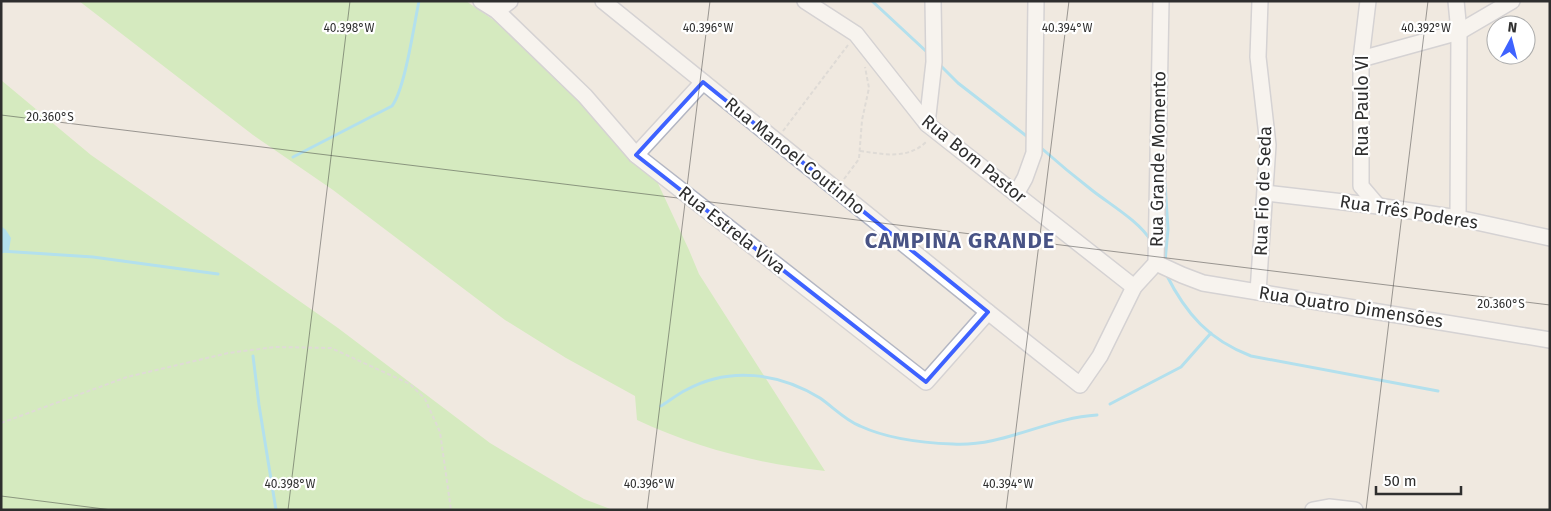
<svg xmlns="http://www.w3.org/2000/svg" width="1551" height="511" font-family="'Fira Sans',sans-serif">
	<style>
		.green { fill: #b4ec97 }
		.water { fill: #69d5fc }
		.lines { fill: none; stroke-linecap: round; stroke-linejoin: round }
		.stream { stroke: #69d5fc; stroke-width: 3 }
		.minor-casing { stroke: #b3b6c3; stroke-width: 18 }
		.path { stroke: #c9c9c9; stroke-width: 2; stroke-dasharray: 4 2.5; stroke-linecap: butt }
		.minor { stroke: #fff; stroke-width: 15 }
		.marked { fill: none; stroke: #3e62ff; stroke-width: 4; stroke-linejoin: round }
		.ticks { fill: none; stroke: #2e2e2e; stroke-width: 1; stroke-opacity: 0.45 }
		.labels { text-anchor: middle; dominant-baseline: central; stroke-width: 4.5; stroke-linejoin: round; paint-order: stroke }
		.street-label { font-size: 18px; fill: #2e2e2e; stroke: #fff }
		.district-label { font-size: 22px; font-weight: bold; letter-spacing: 1px; fill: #485385; stroke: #fff }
		.ticks-label { font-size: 12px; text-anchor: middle; fill: #2e2e2e; stroke: #fff; stroke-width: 4.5; stroke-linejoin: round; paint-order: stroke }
	</style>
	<rect width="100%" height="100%" fill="#f0e9e0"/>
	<g class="green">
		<path d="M79,1H466L517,36L655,177L689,250L699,274L825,471C759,464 697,448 637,420L635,396L566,358L505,320L333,190L253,135Z"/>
		<path d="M1,80L91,155L338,328L490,443L584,499L613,510H1Z"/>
	</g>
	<path class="water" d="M1,226L6,230L11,238L9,250L1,254Z"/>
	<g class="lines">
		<g class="stream">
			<path d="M872,1L928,53"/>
			<path d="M939,64L958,83L1029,138"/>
			<path d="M1040,147C1057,162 1075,177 1093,191C1111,205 1140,222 1151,241"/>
			<path d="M293,157L392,106C405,89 414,25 419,1"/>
			<path d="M1165,183L1168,229L1165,262"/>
			<path d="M1,251L93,257L218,274"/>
			<path d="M1166,274C1186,314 1209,340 1251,356L1438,391"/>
			<path d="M253,356L259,405L276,510"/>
			<path d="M1110,404L1181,367L1211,333"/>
			<path d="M661,406C669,401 678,394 686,390C730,366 779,373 820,398C833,407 845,420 860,426C888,439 923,443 953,444C1003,447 1047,418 1097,415"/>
		</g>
		<g class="minor-casing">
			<g id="minor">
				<path d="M481,1L497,11L585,96L636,155L926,382L988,312"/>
				<path d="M603,1L988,312L1080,385L1100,356L1134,287L1156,263L1161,1"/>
				<path d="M805,1L856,34L927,124L1134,287"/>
				<path d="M1368,1L1361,59V186L1378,206"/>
				<path d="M1456,1L1459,32L1458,218"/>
				<path d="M497,11L510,1"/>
				<path d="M1361,59L1459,32L1512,1"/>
				<path d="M927,124L934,62L933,1"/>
				<path d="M636,155L703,82"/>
				<path d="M1266,193L1378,206L1458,218L1550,238"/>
				<path d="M1016,194L1025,178L1034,153L1036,1"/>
				<path d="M1156,263L1182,275L1203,283L1550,340"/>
				<path d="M1258,292L1268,145L1258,57L1260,1"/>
				<path d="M1313,510L1329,507L1355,510"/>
			</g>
		</g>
		<g class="path">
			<path d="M783,131L848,45"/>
			<path d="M860,151C884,154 907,160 926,142V140"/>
			<path d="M844,179L859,159L862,120L869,88L865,67"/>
			<path d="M1,423L127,377L228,353L275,347L331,348L410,384L425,399L440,432L451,510"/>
		</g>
		<use href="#minor" class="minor"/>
	</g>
	<path d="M0 0H1551V511H0ZM703,82L988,312L926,382L636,155Z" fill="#f0e9e0" fill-opacity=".55" fill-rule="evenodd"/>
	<path class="marked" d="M703,82L988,312L926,382L636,155Z"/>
	<path class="ticks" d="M1,115L1550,305M1,496L112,510M288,510L350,1M647,510L710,1M1006,510L1069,1M1366,510L1428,1"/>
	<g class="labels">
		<g class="street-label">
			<text transform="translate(1362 106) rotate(-90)">Rua Paulo VI</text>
			<text transform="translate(795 156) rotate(39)">Rua Manoel Coutinho</text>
			<text transform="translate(974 159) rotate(39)">Rua Bom Pastor</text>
			<text transform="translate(1158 159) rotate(-89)">Rua Grande Momento</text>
			<text transform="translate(1263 191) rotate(-88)">Rua Fio de Seda</text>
			<text transform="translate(1409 212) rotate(9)">Rua Três Poderes</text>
			<text transform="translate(732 230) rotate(38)">Rua Estrela Viva</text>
			<text transform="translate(1351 307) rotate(9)">Rua Quatro Dimensões</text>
		</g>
		<g class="district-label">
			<text x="960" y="240">CAMPINA GRANDE</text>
		</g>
	</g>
	<g class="ticks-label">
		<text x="349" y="32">40.398°W</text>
		<text x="708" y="32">40.396°W</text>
		<text x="1067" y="32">40.394°W</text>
		<text x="1426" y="32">40.392°W</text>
		<text x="50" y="121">20.360°S</text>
		<text x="1501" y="308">20.360°S</text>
		<text x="290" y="488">40.398°W</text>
		<text x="649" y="488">40.396°W</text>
		<text x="1008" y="488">40.394°W</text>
	</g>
	<rect width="1551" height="511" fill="none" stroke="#2e2e2e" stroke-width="5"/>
	<g transform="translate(1511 40) rotate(7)"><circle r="24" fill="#ffffff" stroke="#ababab"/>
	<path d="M0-4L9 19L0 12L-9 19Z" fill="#3e62ff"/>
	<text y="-8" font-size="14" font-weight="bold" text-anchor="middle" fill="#2e2e2e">N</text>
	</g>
	<path d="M1376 486v8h85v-8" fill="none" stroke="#2e2e2e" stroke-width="2.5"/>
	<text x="1384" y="486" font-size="15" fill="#2e2e2e" stroke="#ffffff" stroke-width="4" paint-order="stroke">50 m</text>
</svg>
